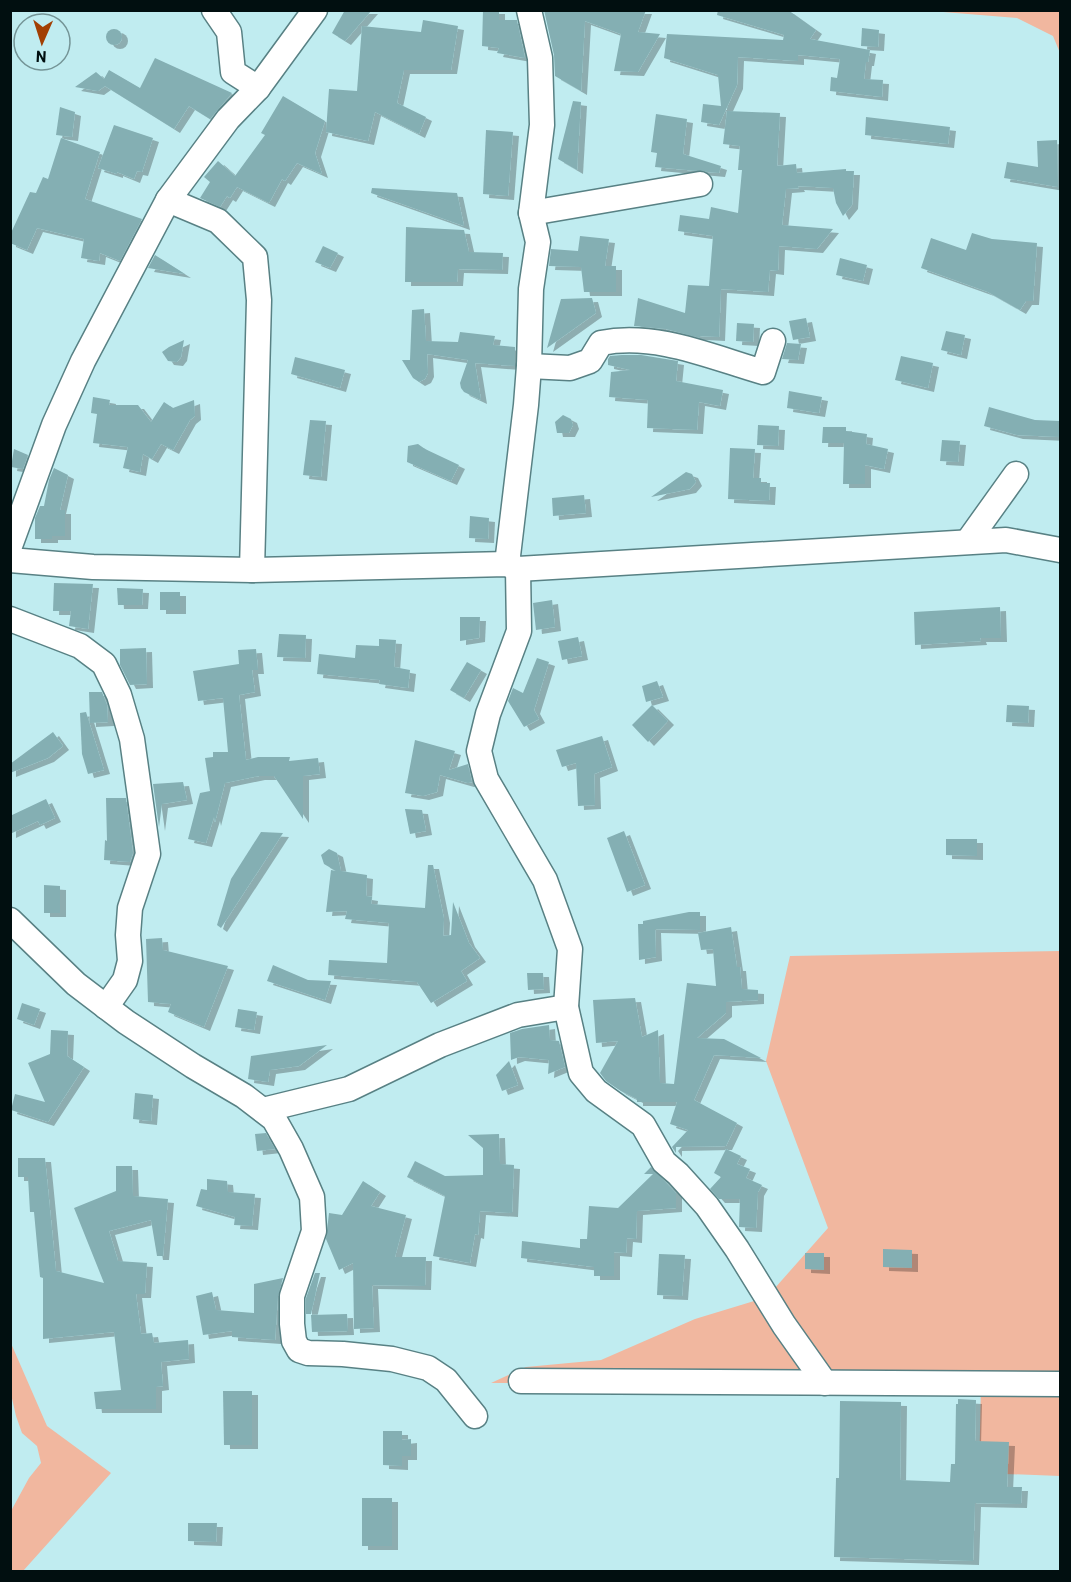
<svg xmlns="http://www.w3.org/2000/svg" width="1071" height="1582" font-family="Barlow,sans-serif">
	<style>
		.green { fill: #f1b79f }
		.building { fill: #84afb3; filter: url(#shadow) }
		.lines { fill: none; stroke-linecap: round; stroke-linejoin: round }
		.street-casing { stroke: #588184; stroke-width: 27 }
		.street { stroke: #fff; stroke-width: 24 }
	</style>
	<defs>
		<filter id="shadow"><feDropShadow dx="6" dy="4" stdDeviation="0" flood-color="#0004"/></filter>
	</defs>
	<rect width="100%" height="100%" fill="#c0ecf0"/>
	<g class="green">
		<path d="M931,11H1060V53L1053,36L1017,18Z"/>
		<path d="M1060,951V1476L979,1473L981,1386L491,1383L526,1367L601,1360L695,1319L767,1297L828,1228L766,1061L790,956Z"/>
		<path d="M10,1341L47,1426L111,1473L23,1571H11V1511L29,1478L41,1463L37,1446L22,1433L16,1416L11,1394Z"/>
	</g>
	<g class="building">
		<path d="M345,10H372L345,41L332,33Z"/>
		<path d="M483,10H499V20H517L525,58L497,53L499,48L482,46Z"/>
		<path d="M544,10H646L638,32L660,34L638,72L614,71L621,34L585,21L581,91L555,76L554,55Z"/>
		<path d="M718,10H788L816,30L810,39L870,50L868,62H866L864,79L883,80L882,97L830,91L831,77L837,78L840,59L798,55V61L738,57L737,85L719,125L701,122L703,104L721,106L718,75L664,58L667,34L783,40L784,35L717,15Z"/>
		<path d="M423,20L458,26L451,70H404L397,103L426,117L419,134L375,112L368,141L326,132L329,89L357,91L362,26L421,32Z"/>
		<path d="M862,28L879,30L878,47L861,46Z"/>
		<circle cx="114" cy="37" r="8"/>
		<path d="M155,58L232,93L210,119L189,106L174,129L105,86L98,91L75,87L96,72L104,79L109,70L140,88Z"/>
		<path d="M283,96L325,121L315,153L322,174L297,163L285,181L282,179L269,203L237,187L230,198L227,196L220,207L200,198L210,182L204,177L218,161L235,176L265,135L261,133Z"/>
		<path d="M573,101L581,102L577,170L558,159Z"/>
		<path d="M60,107L75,112L72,137L56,135Z"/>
		<path d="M727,111L780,113L777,166L796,164L797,173L846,169V171H854L852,205L843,216L836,203L833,188L798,186L799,188L786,189L782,225L833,229L817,249L779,246L778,271L770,270L768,292L721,289L719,337L700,336V338L666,329L634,326L638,298L685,313L688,285L709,286L713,236L678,231L680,215L709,219L711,207L738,213L742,170H738L740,146L723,144Z"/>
		<path d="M656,114L687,119L683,154L721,166L719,173L655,167L657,153L651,152Z"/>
		<path d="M866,117L950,127L948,144L865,135Z"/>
		<path d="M114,125L153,138L142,172L137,171L134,179L117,172V174L98,168Z"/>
		<path d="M486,130L513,132L508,196L483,194Z"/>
		<path d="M61,138L100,152L85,199L142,219L120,261L100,253L99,261L81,258L84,239L37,228L27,250L10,243V235L30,192L36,193L43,177L48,179Z"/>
		<path d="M1057,140L1058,187L1004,178L1007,162L1038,167L1037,141Z"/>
		<path d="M372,188L457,193L464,226L371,193Z"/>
		<path d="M406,227L464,230L469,252L503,253L502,270L458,269L457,282H405Z"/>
		<path d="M972,233L992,239L1037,243L1033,301H1026L1020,310L988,292L921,268L931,238L966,250Z"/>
		<path d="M580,236L609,239L605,266H616V292H584L581,267L549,266L551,249L578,251Z"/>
		<path d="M323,246L338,253L330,268L315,262Z"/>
		<path d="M155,255L185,274L148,268Z"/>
		<path d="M840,258L867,265L863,281L836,275Z"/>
		<path d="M592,298L596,313L547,348L561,299Z"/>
		<path d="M424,309L426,341L458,342L460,332L495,336L493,345L515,347V366L475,363L481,400L464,392L461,388L460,383L468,360L427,354L428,373L425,379L419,382L413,378L402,360H410L412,310Z"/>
		<path d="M806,318L810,337L793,340L789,321Z"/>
		<path d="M737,323L754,324L753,342L736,341Z"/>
		<path d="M946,331L965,335L961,355L941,350Z"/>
		<path d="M184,340L181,357L177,362L168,361L162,352L169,347Z"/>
		<path d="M787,343L801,344L798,360L782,359Z"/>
		<path d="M622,355H641L678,361L676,381L723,390L720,406L699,402L697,430L647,428L648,400L609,397L611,372L630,370L608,365V359L610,356Z"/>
		<path d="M901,356L933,363L928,388L895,380Z"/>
		<path d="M295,357L345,370L340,388L291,374Z"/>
		<path d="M789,391L822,397L819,413L787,408Z"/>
		<path d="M93,397L110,400L109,405H138L151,422L164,402L173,408L194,400L195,416L190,420L173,450L161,444L152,459L143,454L140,472L123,468L128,447L93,443L97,414L91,413Z"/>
		<path d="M989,407L1035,420L1060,421V437L1017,435L984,426Z"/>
		<path d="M563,415L571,419L573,425L569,433H557L555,422Z"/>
		<path d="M310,420L326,421L321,477L303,475Z"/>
		<path d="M758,425L779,426L778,446L757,445Z"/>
		<path d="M823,427H846V431L867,434L866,444L888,449L884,469L865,465V484H843L844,443H822Z"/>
		<path d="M942,440L960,441L958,462L940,461Z"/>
		<path d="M418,444L425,449L459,465L451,481L407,462L408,446Z"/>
		<path d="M730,448L755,449L753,478H761V483H770L769,501L728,499Z"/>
		<path d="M14,449L28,455L23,469L11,467Z"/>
		<path d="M54,468L68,475L60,510H65V536H52V539H35V518L40,506H44L49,480Z"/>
		<path d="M686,472L692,474L696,482L690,489L651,497Z"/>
		<path d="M584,495L586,513L553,516L552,498Z"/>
		<path d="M470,516L489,518L488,539L469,538Z"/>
		<path d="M54,583L93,584L88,629L69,626L71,611H53Z"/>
		<path d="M117,588L143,589L142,605H118Z"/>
		<rect x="160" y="592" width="20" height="18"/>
		<path d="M552,600L555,627L536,630L533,603Z"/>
		<path d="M1000,607L1001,638H980L981,641L915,645L914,612Z"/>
		<path d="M460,617H480L479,638L460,641Z"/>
		<path d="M279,634L306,635L305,658L277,657Z"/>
		<path d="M578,637L582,656L562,660L558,641Z"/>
		<path d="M379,639L396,640L394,667L410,670L408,688L379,684L380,680L317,674L319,654L355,658L356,645L379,646Z"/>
		<path d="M146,648L147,684L130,685L120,665V649Z"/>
		<path d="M256,649L258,670H252L255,692L239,695L246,760L258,757H290L289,761L318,758L320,774L303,776V819L274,776H259L225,783L215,822L214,817L206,843L188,839L200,793L210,791L205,758L213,757V752H228L223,698L198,701L193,671L239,664L238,650Z"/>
		<path d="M537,658L549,662L534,710L539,719L524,727L508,701L513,688L523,693Z"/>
		<path d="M467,662L481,670L464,698L450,690Z"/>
		<path d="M657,681L663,697L646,702L642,686Z"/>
		<path d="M89,692H102L107,705L108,722L90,723Z"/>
		<path d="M652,705L668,721L648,742L632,725Z"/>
		<path d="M1007,705L1029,706L1028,723L1006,722Z"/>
		<path d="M86,712L104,770L88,774L82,754L80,713Z"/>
		<path d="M53,732L63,746L48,758L10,773V764Z"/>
		<path d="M602,736L612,767L594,774L595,805L578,806L576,763L562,767L556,750Z"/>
		<path d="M415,740L455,751L449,770L468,764L472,782L468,783L440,775L437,792L423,796L405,793Z"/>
		<path d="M183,782L187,800L162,804L159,827L153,784Z"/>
		<path d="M106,798H126L133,853L130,862L104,860L105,840L107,841Z"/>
		<path d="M46,799L55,818L40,825L38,821L10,834V816Z"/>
		<path d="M405,809L422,810L426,831L410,834Z"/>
		<path d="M624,831L645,885L627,892L607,838Z"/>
		<path d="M261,832L283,833L221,928L217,925L231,879Z"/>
		<path d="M946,839H977V856L946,855Z"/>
		<path d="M329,849L337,853L341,871L367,875L366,896L372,897L371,904L425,908L428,865H433L444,919L443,936L451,935L453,902L469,943L480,958L461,971L467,981L431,1003L417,982L328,975L329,960L387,963L389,923L345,919L347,911L326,912L331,870L336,871L324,864L321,855Z"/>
		<path d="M44,885L60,886V913H44Z"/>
		<path d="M689,912H700V930L655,929L656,957L639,960L638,924H643V921Z"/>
		<path d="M731,927L737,967H740L742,989L758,990V1000L726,1002V1013L697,1038L724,1039L761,1058L714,1055L694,1100L737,1123L726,1146L676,1147V1153L672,1147L688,1130L670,1124L677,1102H637V1099L621,1091L606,1081L600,1073L618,1041L596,1043L593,1000L635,998L642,1037L658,1030L660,1083L674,1084L687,983L716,986L713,949L701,950L698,933Z"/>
		<path d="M162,938L163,950L228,966L204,1027L168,1012L171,1004L148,1002L146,939Z"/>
		<path d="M273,965L308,980L331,981L325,1000L267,981Z"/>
		<path d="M527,973H543L544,989L528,990Z"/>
		<path d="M22,1003L40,1009L34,1025L17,1019Z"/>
		<path d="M238,1009L257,1012L254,1030L235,1027Z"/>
		<path d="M549,1025L550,1040L559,1041L565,1067L548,1074L549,1060L519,1057L511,1060L510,1033L522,1029Z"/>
		<path d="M51,1030L68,1031L67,1056L84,1067L48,1122L11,1110L15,1094L45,1102L28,1063L50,1054Z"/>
		<path d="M327,1045L299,1066L270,1070L268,1082L248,1079L251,1056Z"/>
		<path d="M509,1061L518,1085L502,1091L496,1075Z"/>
		<path d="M135,1093L153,1095L151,1121L133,1119Z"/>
		<path d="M266,1133L275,1149L257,1151L255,1134Z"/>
		<path d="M499,1134L500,1164L514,1165L512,1213L480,1211L478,1235L475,1234L470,1263L433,1256L445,1196L407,1177L415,1161L445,1176L483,1175V1148L468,1135Z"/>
		<path d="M726,1149L741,1156L737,1164L750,1169L746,1178L762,1185L758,1192L756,1228L739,1227L740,1199H719L710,1189L721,1177L714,1173Z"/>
		<path d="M18,1158H45L56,1271L104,1283L74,1208L116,1191V1166H132L133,1196L168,1199L163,1256H157L151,1220L109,1231L118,1261L147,1263L145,1294H136L141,1334L152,1333L154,1343L188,1340L189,1359L161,1362L163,1386L156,1387V1409H96L94,1392L121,1390L114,1332L43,1339V1278L40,1277L34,1212H30L28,1177H18Z"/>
		<path d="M651,1167L676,1193V1208L637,1211L636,1239L627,1238L626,1253L614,1252V1276H594V1267L521,1258L522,1241L580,1248V1239H587L589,1206L618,1208L653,1174H644Z"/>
		<path d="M207,1179L227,1181L228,1192L255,1194L252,1226L234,1225L235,1217L196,1206L201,1189L207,1190Z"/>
		<path d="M363,1181L380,1192L371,1206L406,1215L395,1257H426L425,1286L372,1285L374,1328L354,1329L353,1263L339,1270L326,1239L329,1213L342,1215Z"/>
		<path d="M883,1249L912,1250V1268L883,1267Z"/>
		<path d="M805,1253H824V1270L805,1269Z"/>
		<path d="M659,1254L685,1255L682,1296L657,1295Z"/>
		<path d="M315,1273H320L311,1314H306V1298Z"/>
		<path d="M283,1278L278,1296L275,1340L232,1337V1331L203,1335L196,1296L212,1292L216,1310L254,1313V1284Z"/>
		<path d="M347,1314L348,1331L312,1332L311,1315Z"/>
		<path d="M223,1391H252V1445H224Z"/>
		<path d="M958,1399L976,1400L975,1441L1009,1442L1007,1487H1022L1021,1504L975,1503L973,1561L834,1557L836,1478H839L840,1401L901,1402L900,1480L950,1482L951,1464H955L956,1404H958Z"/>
		<path d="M383,1431H402V1440L411,1439V1456H402V1466L383,1465Z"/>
		<rect x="362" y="1498" width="30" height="48"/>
		<path d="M188,1523H217L216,1542L188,1541Z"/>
	</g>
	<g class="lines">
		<g class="street-casing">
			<g id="street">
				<path d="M214,10L229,32L233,72L258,88"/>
				<path d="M168,200L218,221L255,257L259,300L252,570"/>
				<path d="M531,213L700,184"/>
				<path d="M529,366L570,368L590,361L601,343C656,332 711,357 763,372L773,341"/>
				<path d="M968,541L1016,474"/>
				<path d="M10,546L54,425L83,361L168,200L228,119L258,88L315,10"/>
				<path d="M10,560L93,567L252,570L507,564L518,569L1006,540L1060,550"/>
				<path d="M507,564L526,405L529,366L531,289L538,242L531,213L542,125L540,58L529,10"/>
				<path d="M518,569L519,631L488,714L479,751L486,779L545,880L570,949L566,1007L581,1073L596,1091L643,1125L664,1162L678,1174L707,1206L737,1249L784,1325L825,1383"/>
				<path d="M10,619L80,646L104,664L119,695L132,739L148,854L130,908L128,935L130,961L125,980L106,1007"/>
				<path d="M10,920L76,984L126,1022L193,1066L244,1096L274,1119L291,1149L312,1197L314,1231L292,1296V1324L294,1341L299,1350L308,1353L343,1354L392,1359L428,1368L446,1380L475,1416"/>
				<path d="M263,1110L349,1089L440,1045L518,1015L566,1007"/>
				<path d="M521,1381L1060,1384"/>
			</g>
		</g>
		<use href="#street" class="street"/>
	</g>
	<rect width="1071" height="1582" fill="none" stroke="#010f10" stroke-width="24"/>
	<g transform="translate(42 42) rotate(183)"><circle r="28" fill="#c0ecf0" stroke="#749496" stroke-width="1.5"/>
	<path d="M0-4.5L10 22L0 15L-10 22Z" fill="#a23f03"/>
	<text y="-9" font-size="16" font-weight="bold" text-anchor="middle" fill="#010f10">N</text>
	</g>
</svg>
